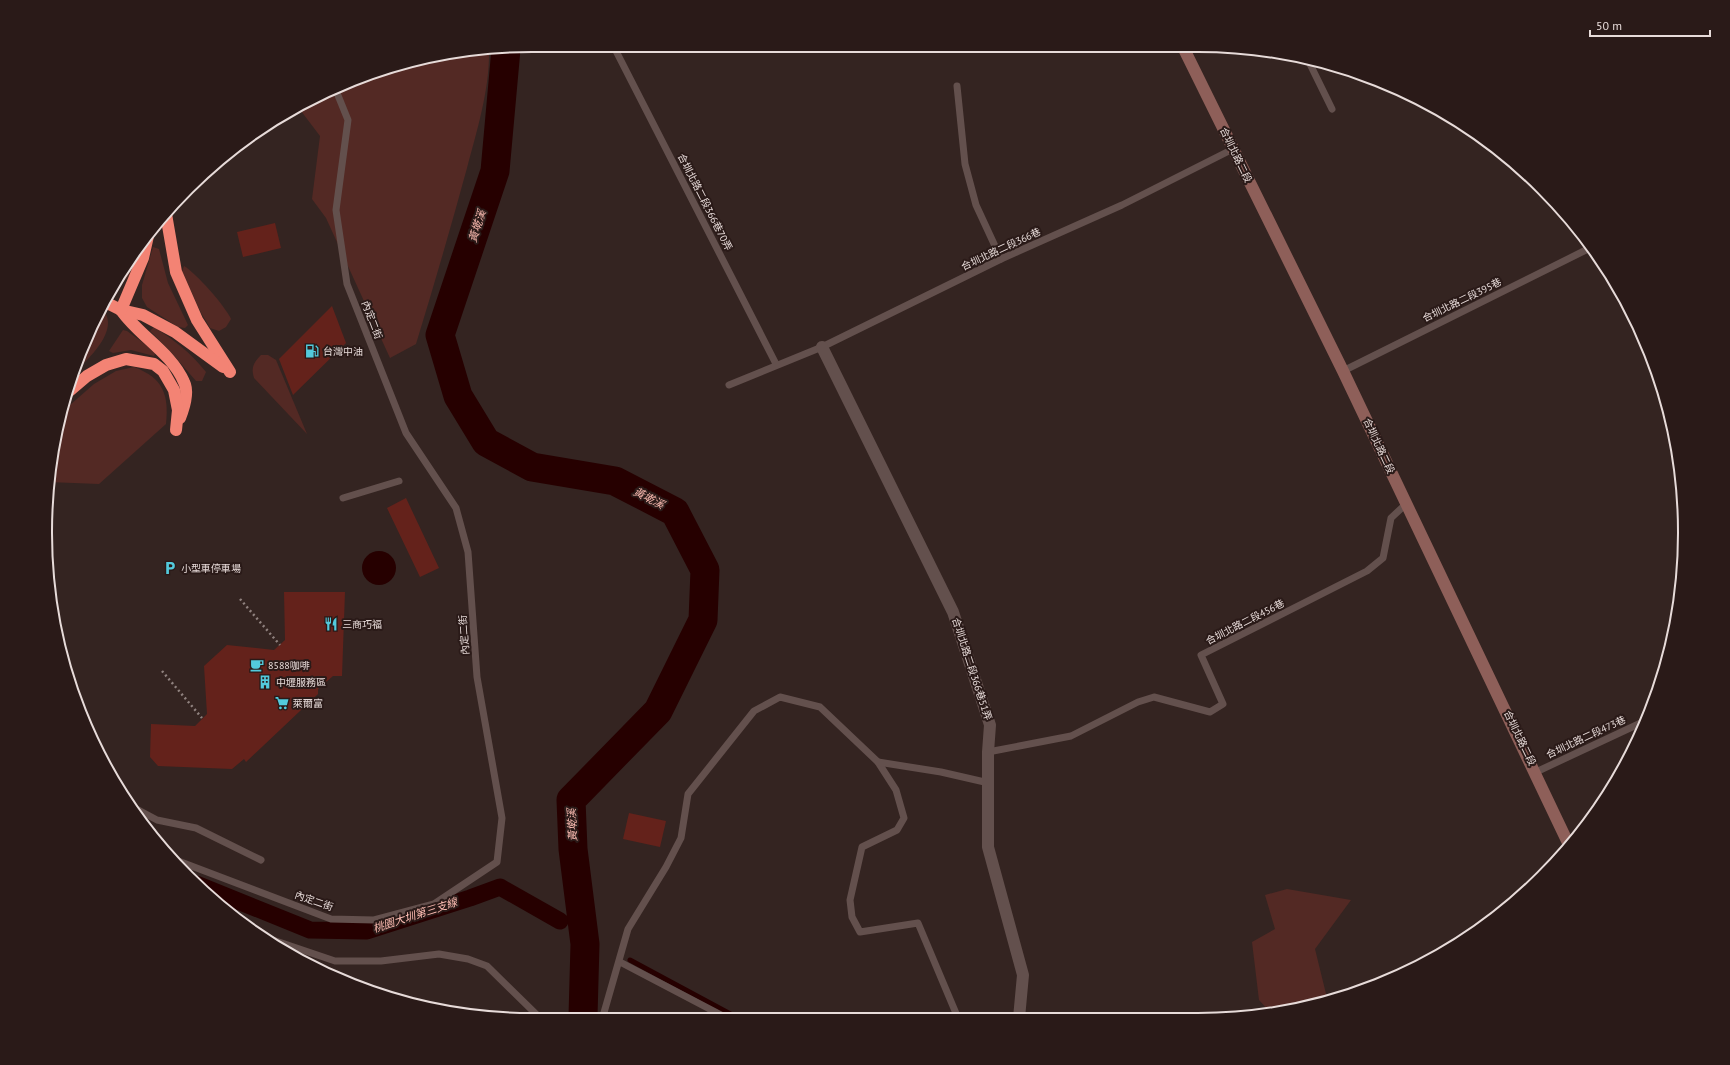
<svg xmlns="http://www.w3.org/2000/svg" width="1730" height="1065" font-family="'PT Sans','Noto Sans TC',sans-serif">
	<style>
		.green { fill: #532924 }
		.water { fill: #260000 }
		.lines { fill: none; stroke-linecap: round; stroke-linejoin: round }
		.stream { stroke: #260000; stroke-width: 5 }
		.canal { stroke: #260000; stroke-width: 17 }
		.river { stroke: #260000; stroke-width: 29 }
		.building { fill: #64221b }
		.path { stroke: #90827f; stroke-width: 2.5; stroke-dasharray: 2 3; stroke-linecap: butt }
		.lane { stroke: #63504d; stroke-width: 7 }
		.street { stroke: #63504d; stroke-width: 12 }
		.secondary { stroke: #8e5f59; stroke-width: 12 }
		.highway { stroke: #f38374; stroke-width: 12 }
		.labels { text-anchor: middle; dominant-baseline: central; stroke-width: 4; stroke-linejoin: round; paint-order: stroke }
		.street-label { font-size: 10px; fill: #e7dbd9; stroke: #2a1a18 }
		.poi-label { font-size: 10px; fill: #e7dbd9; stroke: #2a1a18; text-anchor: start }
		.water-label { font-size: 11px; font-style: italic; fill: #fabab0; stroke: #2a1a18 }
		.rim { fill: none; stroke: #e7dbd9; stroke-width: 2 }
	</style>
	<rect width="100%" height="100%" fill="#342421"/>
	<g class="green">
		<path d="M469,49H489C490,89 477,130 467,168C451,227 434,285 416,344L390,358L326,218L312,199L320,136L298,107L317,95L376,71Z"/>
		<path d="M139,247C134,269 132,277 113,290L127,261Z"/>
		<path d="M153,247L159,249L168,283L188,325L185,328L178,327L147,307L142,298V285Z"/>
		<path d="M184,266C196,273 225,306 231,319L226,327L219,331L210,328L200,311L182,271Z"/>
		<path d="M104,311C120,333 84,362 70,378Z"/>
		<path d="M154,327C174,340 191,353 206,372L202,381H196L170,351L150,331Z"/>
		<path d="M123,330L127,331L156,352L154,356L131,350L113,353L109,351Z"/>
		<path d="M261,355H268L276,360L307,434L254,378C251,368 253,363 261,355Z"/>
		<path d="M134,367C163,378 169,394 166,424L99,484L48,482L49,469L62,412L94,384L116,371Z"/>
		<path d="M1287,889L1351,900L1315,949L1328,1002L1270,1012L1259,1000L1252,942L1275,929L1265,895Z"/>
	</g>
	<circle class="water" cx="379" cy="568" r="17"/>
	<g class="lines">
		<path class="stream" d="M630,960L736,1017"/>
		<path class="canal" d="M196,884L310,930L367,931L470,898L500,887L560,921"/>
		<path class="river" d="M506,49L495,171L440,335L458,396L486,442L532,467L615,481L675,512L705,570L703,620L658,711L571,800L573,849L585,944L583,1016"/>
	</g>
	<g class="building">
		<path d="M275,223L281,248L243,257L237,232Z"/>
		<path d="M332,306L346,343L293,395L279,359Z"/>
		<path d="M406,498L439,568L420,577L387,508Z"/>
		<path d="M284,592H345L342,676H333L318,689V694L246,762L244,759L232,769L158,766L150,757L151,724L195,726L207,714L204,666L227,645L274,650L285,640Z"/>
		<path d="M629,813L666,821L660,847L623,839Z"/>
	</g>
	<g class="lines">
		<g class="path">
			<path d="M240,599L280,645"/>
			<path d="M162,671L202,718"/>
		</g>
		<g class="lane">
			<path d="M615,49L776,364"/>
			<path d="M1309,62L1332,109"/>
			<path d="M957,86L965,164L976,205L1001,259"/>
			<path d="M1343,371L1590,248"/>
			<path d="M729,385L822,347L1001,259L1122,205L1233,149"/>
			<path d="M343,498L399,481"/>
			<path d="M988,752L1071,736L1138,702L1154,697L1210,712L1223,704L1201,655L1367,571L1383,558L1391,518L1406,504"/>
			<path d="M878,762L896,790L904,818L897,830L862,847L850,900L852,917L860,932L918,923L958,1018"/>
			<path d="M1536,772L1645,721"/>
			<path d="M129,805L157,820L196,828L261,860"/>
			<path d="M173,859L331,919L374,920L434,904L497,862L502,818L477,677L468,552L456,508L406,433L347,284L336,210L348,120L335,88"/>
			<path d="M267,938L335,961H381L439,954L468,959L487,966L537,1015L540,1016"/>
			<path d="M620,962L725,1017"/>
			<path d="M603,1016L628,929L666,867L681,838L688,794L754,711L780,697L820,707L878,762L941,772L989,783"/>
		</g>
		<path class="street" d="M822,347L953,612L990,725L988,752V847L1023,975L1019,1018"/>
		<path class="secondary" d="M1184,49L1343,371L1569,845"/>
		<g class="highway">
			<path d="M166,214L176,272L197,320L230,372"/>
			<path d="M107,303L121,310L143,315L175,332L223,367"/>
			<path d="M121,310C139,336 171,352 184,382C189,392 184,408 180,418"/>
			<path d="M121,310L143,258L148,236"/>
			<path d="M67,393L87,376L106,365L126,359L154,364L163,371L174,390L178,410L176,430"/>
		</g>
	</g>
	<defs>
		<g id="fuel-bare" transform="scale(1.08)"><path d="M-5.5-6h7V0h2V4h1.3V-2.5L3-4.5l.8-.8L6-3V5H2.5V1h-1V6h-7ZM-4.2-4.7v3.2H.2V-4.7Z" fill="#53cadc" stroke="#2a1a18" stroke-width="2.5" paint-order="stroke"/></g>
		<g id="parking-bare" transform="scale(1.08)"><path d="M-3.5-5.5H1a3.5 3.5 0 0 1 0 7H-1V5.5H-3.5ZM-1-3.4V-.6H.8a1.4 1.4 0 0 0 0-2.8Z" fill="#53cadc" stroke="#2a1a18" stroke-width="2.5" paint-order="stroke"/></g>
		<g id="restaurant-bare" transform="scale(1.08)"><path d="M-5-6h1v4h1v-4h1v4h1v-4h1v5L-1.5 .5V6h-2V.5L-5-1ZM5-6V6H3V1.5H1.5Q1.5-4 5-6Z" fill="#53cadc" stroke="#2a1a18" stroke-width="2.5" paint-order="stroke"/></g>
		<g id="cafe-bare" transform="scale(1.08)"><path d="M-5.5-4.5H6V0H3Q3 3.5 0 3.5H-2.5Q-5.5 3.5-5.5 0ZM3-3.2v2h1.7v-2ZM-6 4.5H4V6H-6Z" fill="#53cadc" stroke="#2a1a18" stroke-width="2.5" paint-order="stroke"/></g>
		<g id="building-bare" transform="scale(1.08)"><path d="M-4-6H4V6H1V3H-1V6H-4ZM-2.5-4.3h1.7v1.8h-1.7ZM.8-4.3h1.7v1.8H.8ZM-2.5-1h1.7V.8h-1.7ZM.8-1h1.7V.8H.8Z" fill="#53cadc" stroke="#2a1a18" stroke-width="2.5" paint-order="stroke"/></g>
		<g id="supermarket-bare" transform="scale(1.08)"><path d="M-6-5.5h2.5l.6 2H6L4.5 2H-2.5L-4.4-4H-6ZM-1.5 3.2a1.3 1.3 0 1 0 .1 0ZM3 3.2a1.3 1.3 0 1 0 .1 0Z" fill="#53cadc" stroke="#2a1a18" stroke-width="2.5" paint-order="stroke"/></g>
	</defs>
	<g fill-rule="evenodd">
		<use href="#fuel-bare" x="312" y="351"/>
		<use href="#parking-bare" x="170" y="568"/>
		<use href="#restaurant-bare" x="331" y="624"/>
		<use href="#cafe-bare" x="257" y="665"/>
		<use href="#building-bare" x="265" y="682"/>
		<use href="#supermarket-bare" x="282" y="703"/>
	</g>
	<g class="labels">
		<g class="street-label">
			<text transform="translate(1236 155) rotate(64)">合圳北路二段</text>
			<text transform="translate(705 202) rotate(63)">合圳北路二段366巷70弄</text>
			<text transform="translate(1001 249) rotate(-25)">合圳北路二段366巷</text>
			<text transform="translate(1462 300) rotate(-26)">合圳北路二段395巷</text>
			<text transform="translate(372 320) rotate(69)">內定二街</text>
			<text transform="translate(1379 446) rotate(65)">合圳北路二段</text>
			<text transform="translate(1245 622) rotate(-27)">合圳北路二段456巷</text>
			<text transform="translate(464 635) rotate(-94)">內定二街</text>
			<text transform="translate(972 669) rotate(72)">合圳北路二段366巷51弄</text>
			<text transform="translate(1586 737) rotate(-25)">合圳北路二段473巷</text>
			<text transform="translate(1520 738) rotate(64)">合圳北路二段</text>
			<text transform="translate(314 901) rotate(19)">內定二街</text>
		</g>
		<g class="poi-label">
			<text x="323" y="351">台灣中油</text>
			<text x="181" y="568">小型車停車場</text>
			<text x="342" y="624">三商巧福</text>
			<text x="268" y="665">8588咖啡</text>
			<text x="276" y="682">中壢服務區</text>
			<text x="293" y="703">萊爾富</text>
		</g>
		<g class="water-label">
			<text transform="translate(477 226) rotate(-72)">黃墘溪</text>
			<text transform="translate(649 498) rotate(27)">黃墘溪</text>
			<text transform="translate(572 825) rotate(-93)">黃墘溪</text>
			<text transform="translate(415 915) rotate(-18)">桃園大圳第三支線</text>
		</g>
	</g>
	<path d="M0 0H1730V1065H0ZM532 52H1198A480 480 0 0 1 1678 532V533A480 480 0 0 1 1198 1013H532A480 480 0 0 1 52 533V532A480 480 0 0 1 532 52Z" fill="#2a1a18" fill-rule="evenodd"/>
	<path class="rim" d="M532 52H1198A480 480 0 0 1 1678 532V533A480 480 0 0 1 1198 1013H532A480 480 0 0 1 52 533V532A480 480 0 0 1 532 52Z"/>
	<path d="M1590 30v6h120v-6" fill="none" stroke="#e7dbd9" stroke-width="2"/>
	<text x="1596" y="30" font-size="12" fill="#e7dbd9" stroke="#2a1a18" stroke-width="3" paint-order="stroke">50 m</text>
</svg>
